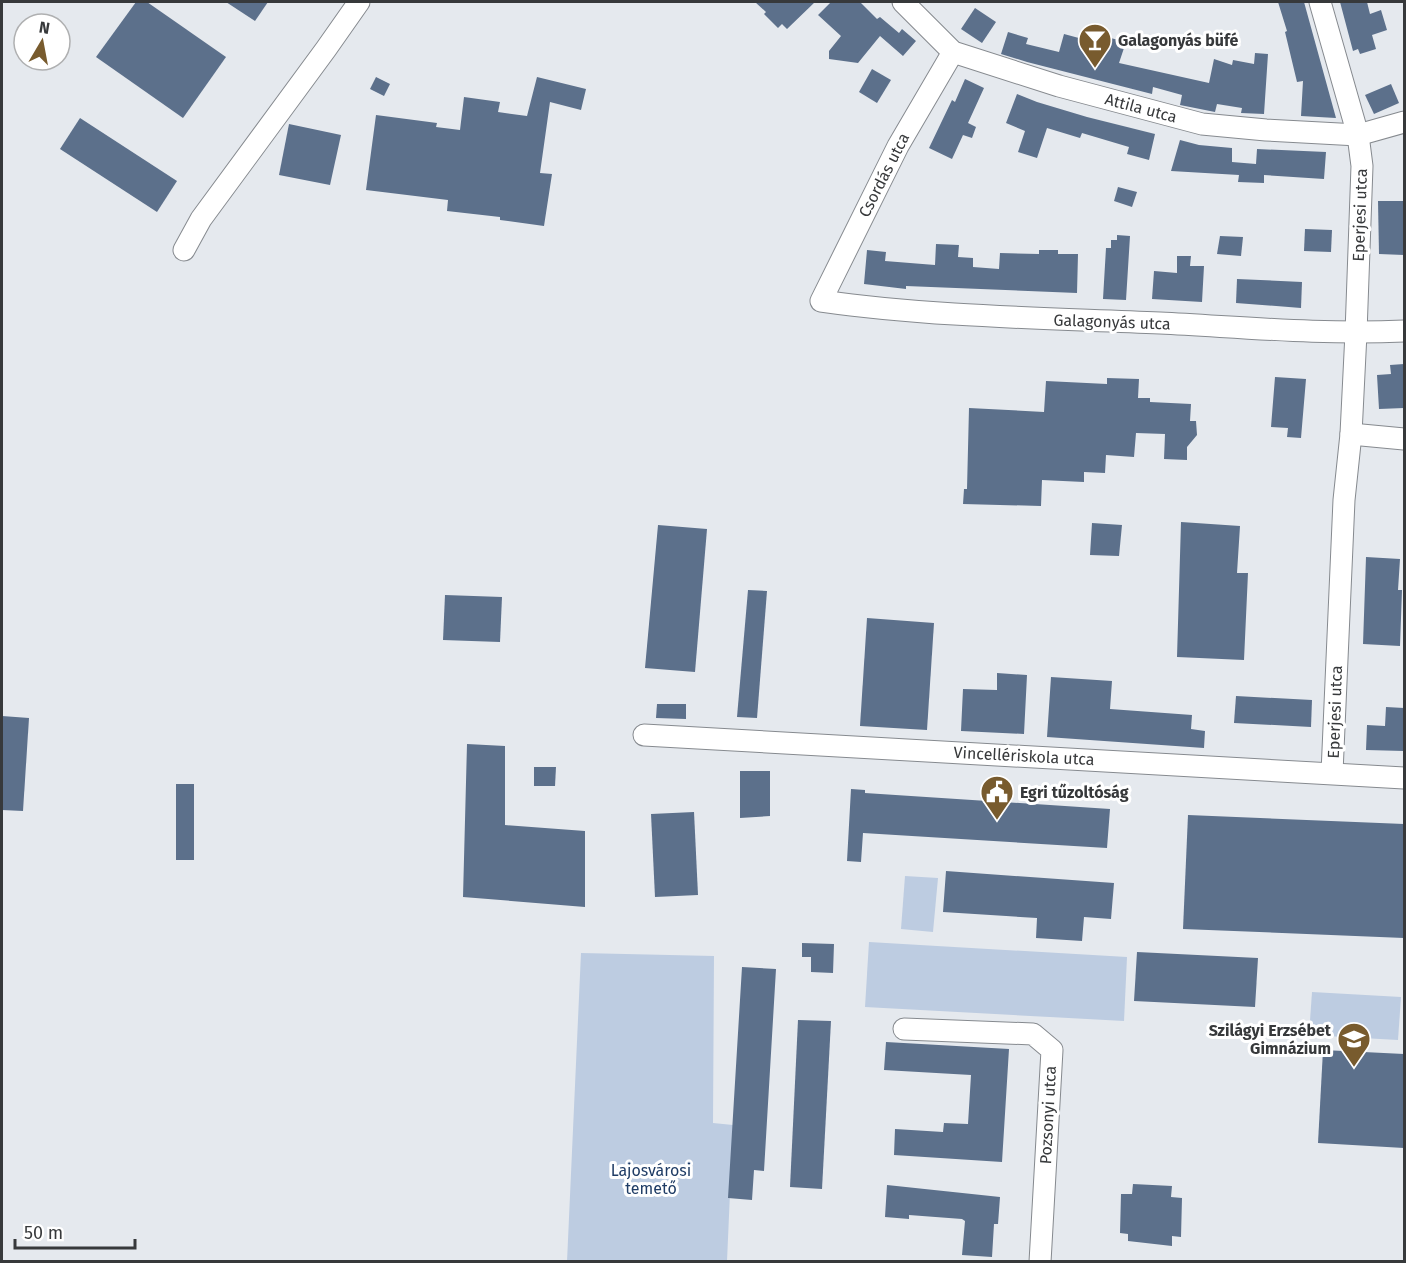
<svg xmlns="http://www.w3.org/2000/svg" width="1406" height="1263" font-family="'Fira Sans',sans-serif">
	<style>
		.green { fill: #bdcce1 }
		.building { fill: #5c708b }
		.lines { fill: none; stroke-linecap: round; stroke-linejoin: round }
		.minor-casing { stroke: #868a8f; stroke-width: 23 }
		.minor { stroke: #fff; stroke-width: 21 }
		.labels { text-anchor: middle; dominant-baseline: central; stroke-width: 6; stroke-linejoin: round; paint-order: stroke }
		.poi-label { font-size: 16px; font-weight: bold; fill: #37393b; stroke: #fff; text-anchor: start }
		.street-label { font-size: 16px; fill: #37393b; stroke: #fff }
		.park-label { font-size: 16px; fill: #1f3c65; stroke: #fff }
	</style>
	<rect width="100%" height="100%" fill="#e5e9ee"/>
	<g class="green">
		<path d="M905,876L938,878L933,932L901,929Z"/>
		<path d="M869,942L1127,957L1124,1021L865,1007Z"/>
		<path d="M581,953L714,956L713,1123L733,1125L727,1261L567,1262Z"/>
		<path d="M1312,992L1401,997L1398,1040L1309,1035Z"/>
	</g>
	<g class="building">
		<path d="M136,2H147L226,57L183,118L96,57Z"/>
		<path d="M226,2H268L255,21Z"/>
		<path d="M755,2H815L787,29L782,24L778,28L764,14L766,12Z"/>
		<path d="M831,2H860L877,19L880,17L899,33L902,29L916,41L903,56L880,36L858,63L829,59V51L841,36L818,15Z"/>
		<path d="M1278,2H1304L1336,118L1301,116L1303,81L1297,82L1285,32L1287,31Z"/>
		<path d="M1340,2H1367L1370,14L1381,10L1387,30L1372,35L1376,49L1360,54L1358,49L1353,51Z"/>
		<path d="M975,8L996,22L982,43L961,29Z"/>
		<path d="M1008,32L1028,38L1026,44L1059,52L1064,34L1101,44L1103,36L1126,42L1119,63L1209,83L1214,59L1232,65L1233,60L1254,64L1255,53L1268,54L1264,114L1241,113L1242,108L1217,104L1215,112L1180,105L1182,95L1153,87L1152,94L1027,62L1001,54Z"/>
		<path d="M872,69L891,80L877,103L859,92Z"/>
		<path d="M376,77L390,84L384,96L370,89Z"/>
		<path d="M537,77L586,89L581,110L550,102L540,173L552,174L544,226L500,220V217L447,211L448,200L366,190L376,115L437,123L436,127L460,130L464,97L500,102L498,112L527,116Z"/>
		<path d="M965,79L984,88L968,123L976,127L972,138L963,135L952,159L929,148L952,100L955,102Z"/>
		<path d="M1391,84L1399,103L1374,114L1365,95Z"/>
		<path d="M1017,94L1037,102L1087,117L1155,134L1149,160L1127,154L1129,147L1082,133L1080,138L1047,128L1037,158L1018,152L1025,131L1006,123Z"/>
		<path d="M80,118L177,181L157,212L60,149Z"/>
		<path d="M289,124L341,135L330,185L279,175Z"/>
		<path d="M1180,140L1199,145L1232,148V162L1256,164L1257,149L1326,152L1324,179L1264,175V183L1238,182L1239,175L1171,171Z"/>
		<path d="M1118,187L1137,192L1132,207L1114,201Z"/>
		<path d="M1378,201H1404V255L1379,254Z"/>
		<path d="M1305,229L1332,230L1331,252L1304,251Z"/>
		<path d="M1117,235L1130,236L1126,300L1103,299L1106,248H1111V240H1117Z"/>
		<path d="M1220,236L1243,237L1241,256L1217,254Z"/>
		<path d="M936,244L959,245L958,257L973,258V267L999,269L1000,253L1039,254V250H1058V254H1078L1077,293L906,286V289L864,284L867,250L886,252L885,261L935,265Z"/>
		<path d="M1177,256H1191L1190,266H1204L1202,302L1152,299L1154,271L1177,273Z"/>
		<path d="M1237,279L1302,282L1301,308L1236,303Z"/>
		<path d="M1404,364V408L1379,409L1377,375L1391,374L1390,365Z"/>
		<path d="M1275,377L1306,379L1301,438L1287,437L1288,428L1271,427Z"/>
		<path d="M1107,378L1139,379L1138,398H1150V402L1191,404L1190,421H1196L1197,435L1187,447V460L1164,459L1165,434L1136,433L1134,457L1106,455L1105,473L1084,472V482L1042,480L1041,506L963,504L964,489H967L969,408L1044,412L1046,381L1107,384Z"/>
		<path d="M1181,522L1240,526L1237,573H1248L1244,660L1177,657Z"/>
		<path d="M1092,523L1122,525L1119,556L1090,555Z"/>
		<path d="M658,525L707,529L695,672L645,668Z"/>
		<path d="M1366,557L1400,559L1398,590H1402L1400,646L1363,644Z"/>
		<path d="M748,590L767,591L757,718L737,717Z"/>
		<path d="M445,595L502,597L500,642L443,640Z"/>
		<path d="M867,618L934,623L927,730L860,726Z"/>
		<path d="M997,673L1027,675L1024,734L961,731L963,689L997,690Z"/>
		<path d="M1051,677L1112,681L1110,709L1192,715L1191,729L1205,731L1204,748L1047,737Z"/>
		<path d="M1236,696L1312,700L1311,727L1234,723Z"/>
		<path d="M657,704H686V719L656,718Z"/>
		<path d="M1386,707L1404,708V751L1366,750L1367,725L1385,726Z"/>
		<path d="M2,716L29,718L23,811L2,810Z"/>
		<path d="M467,744L505,746V825L585,831V907L463,897Z"/>
		<path d="M534,767H556L555,786H534Z"/>
		<path d="M740,771H770V816L740,818Z"/>
		<rect x="176" y="784" width="18" height="76"/>
		<path d="M851,789L865,790V793L1110,809L1107,848L863,833L861,862L847,861Z"/>
		<path d="M694,812L698,895L655,897L651,814Z"/>
		<path d="M1188,815L1404,824V938L1183,929Z"/>
		<path d="M946,871L1114,883L1111,919L1084,917L1082,941L1036,938L1037,918L943,912Z"/>
		<path d="M802,943L834,944L833,973L811,972V957H802Z"/>
		<path d="M1137,952L1258,958L1255,1007L1134,1001Z"/>
		<path d="M742,967L776,969L764,1171L754,1170L752,1200L728,1198Z"/>
		<path d="M798,1020L831,1021L822,1189L790,1187Z"/>
		<path d="M886,1042L1009,1049L1002,1162L894,1155L895,1129L943,1132L944,1123L968,1124L971,1075L884,1070Z"/>
		<path d="M1323,1050L1404,1054V1148L1318,1143Z"/>
		<path d="M1133,1184L1172,1186L1171,1197L1182,1198L1181,1237L1172,1236V1246L1128,1241V1234L1120,1233L1121,1194H1132Z"/>
		<path d="M887,1185L1000,1197L998,1224H994L992,1257L962,1255L965,1221L962,1219L909,1215V1219L885,1217Z"/>
	</g>
	<g class="lines">
		<g class="minor-casing">
			<g id="minor">
				<path d="M903,2L953,52L1059,86L1202,124L1266,130L1358,135L1404,122"/>
				<path d="M1320,2L1358,135L1362,166L1356,333L1351,434L1344,500L1332,773"/>
				<path d="M953,52L898,146L821,301C933,317 1047,318 1160,323C1241,327 1323,335 1404,331"/>
				<path d="M184,250L201,219L326,49L359,2"/>
				<path d="M1351,434L1404,439"/>
				<path d="M644,735L1404,778"/>
				<path d="M904,1029L1033,1034L1052,1050L1040,1262"/>
			</g>
		</g>
		<use href="#minor" class="minor"/>
	</g>
	<defs>
		<g id="bar-pin" transform="scale(1.725)"><path d="M0 17L-7.5 6A9.5 9.5 0 1 1 7.5 6Z" fill="#785b2e" stroke="#fff"/><path d="M-6-5H6L.8 .8V4.5H3.5V6h-7V4.5H-.8V.8Z" fill="#fff"/></g>
		<g id="civic-pin" transform="scale(1.725)"><path d="M0 17L-7.5 6A9.5 9.5 0 1 1 7.5 6Z" fill="#785b2e" stroke="#fff"/><path d="M-.6-6.5H3V-4.5H.6V-3L4-1V1h2V6H-6V1h2V-1L-.6-3ZM-1.2 2.5V6h2.4V2.5Z" fill="#fff"/></g>
		<g id="school-pin" transform="scale(1.725)"><path d="M0 17L-7.5 6A9.5 9.5 0 1 1 7.5 6Z" fill="#785b2e" stroke="#fff"/><path d="M0-5L7-2L0 1L-7-2ZM-4 1L0 2.5L4 1V4Q0 6-4 4Z" fill="#fff"/></g>
	</defs>
	<g fill-rule="evenodd">
		<use href="#bar-pin" x="1095" y="40"/>
		<use href="#civic-pin" x="997" y="792"/>
		<use href="#school-pin" x="1354" y="1039"/>
	</g>
	<g class="labels">
		<g class="poi-label">
			<text x="1118" y="40">Galagonyás büfé</text>
			<text x="1020" y="792">Egri tűzoltóság</text>
			<text x="1331" y="1030" text-anchor="end">Szilágyi Erzsébet<tspan x="1331" dy="18">Gimnázium</tspan></text>
		</g>
		<g class="street-label">
			<text transform="translate(1141 108) rotate(15)">Attila utca</text>
			<text transform="translate(884 175) rotate(-63)">Csordás utca</text>
			<text transform="translate(1360 215) rotate(-88)">Eperjesi utca</text>
			<text transform="translate(1112 322) rotate(2)">Galagonyás utca</text>
			<text transform="translate(1335 712) rotate(-88)">Eperjesi utca</text>
			<text transform="translate(1024 756) rotate(3)">Vincellériskola utca</text>
			<text transform="translate(1048 1115) rotate(-87)">Pozsonyi utca</text>
		</g>
		<g class="park-label">
			<text x="651" y="1170">Lajosvárosi<tspan x="651" dy="18">temető</tspan></text>
		</g>
	</g>
	<rect width="1406" height="1263" fill="none" stroke="#37393b" stroke-width="6"/>
	<g transform="translate(42 42) rotate(10)"><circle r="28" fill="#ffffff" stroke="#afb0b1" stroke-width="1.5"/>
	<path d="M0-4.5L10 22L0 15L-10 22Z" fill="#785b2e"/>
	<text y="-9" font-size="16" font-weight="bold" text-anchor="middle" fill="#37393b">N</text>
	</g>
	<path d="M15 1239v9h120v-9" fill="none" stroke="#37393b" stroke-width="3"/>
	<text x="24" y="1239" font-size="18" fill="#37393b" stroke="#ffffff" stroke-width="4.5" paint-order="stroke">50 m</text>
</svg>
